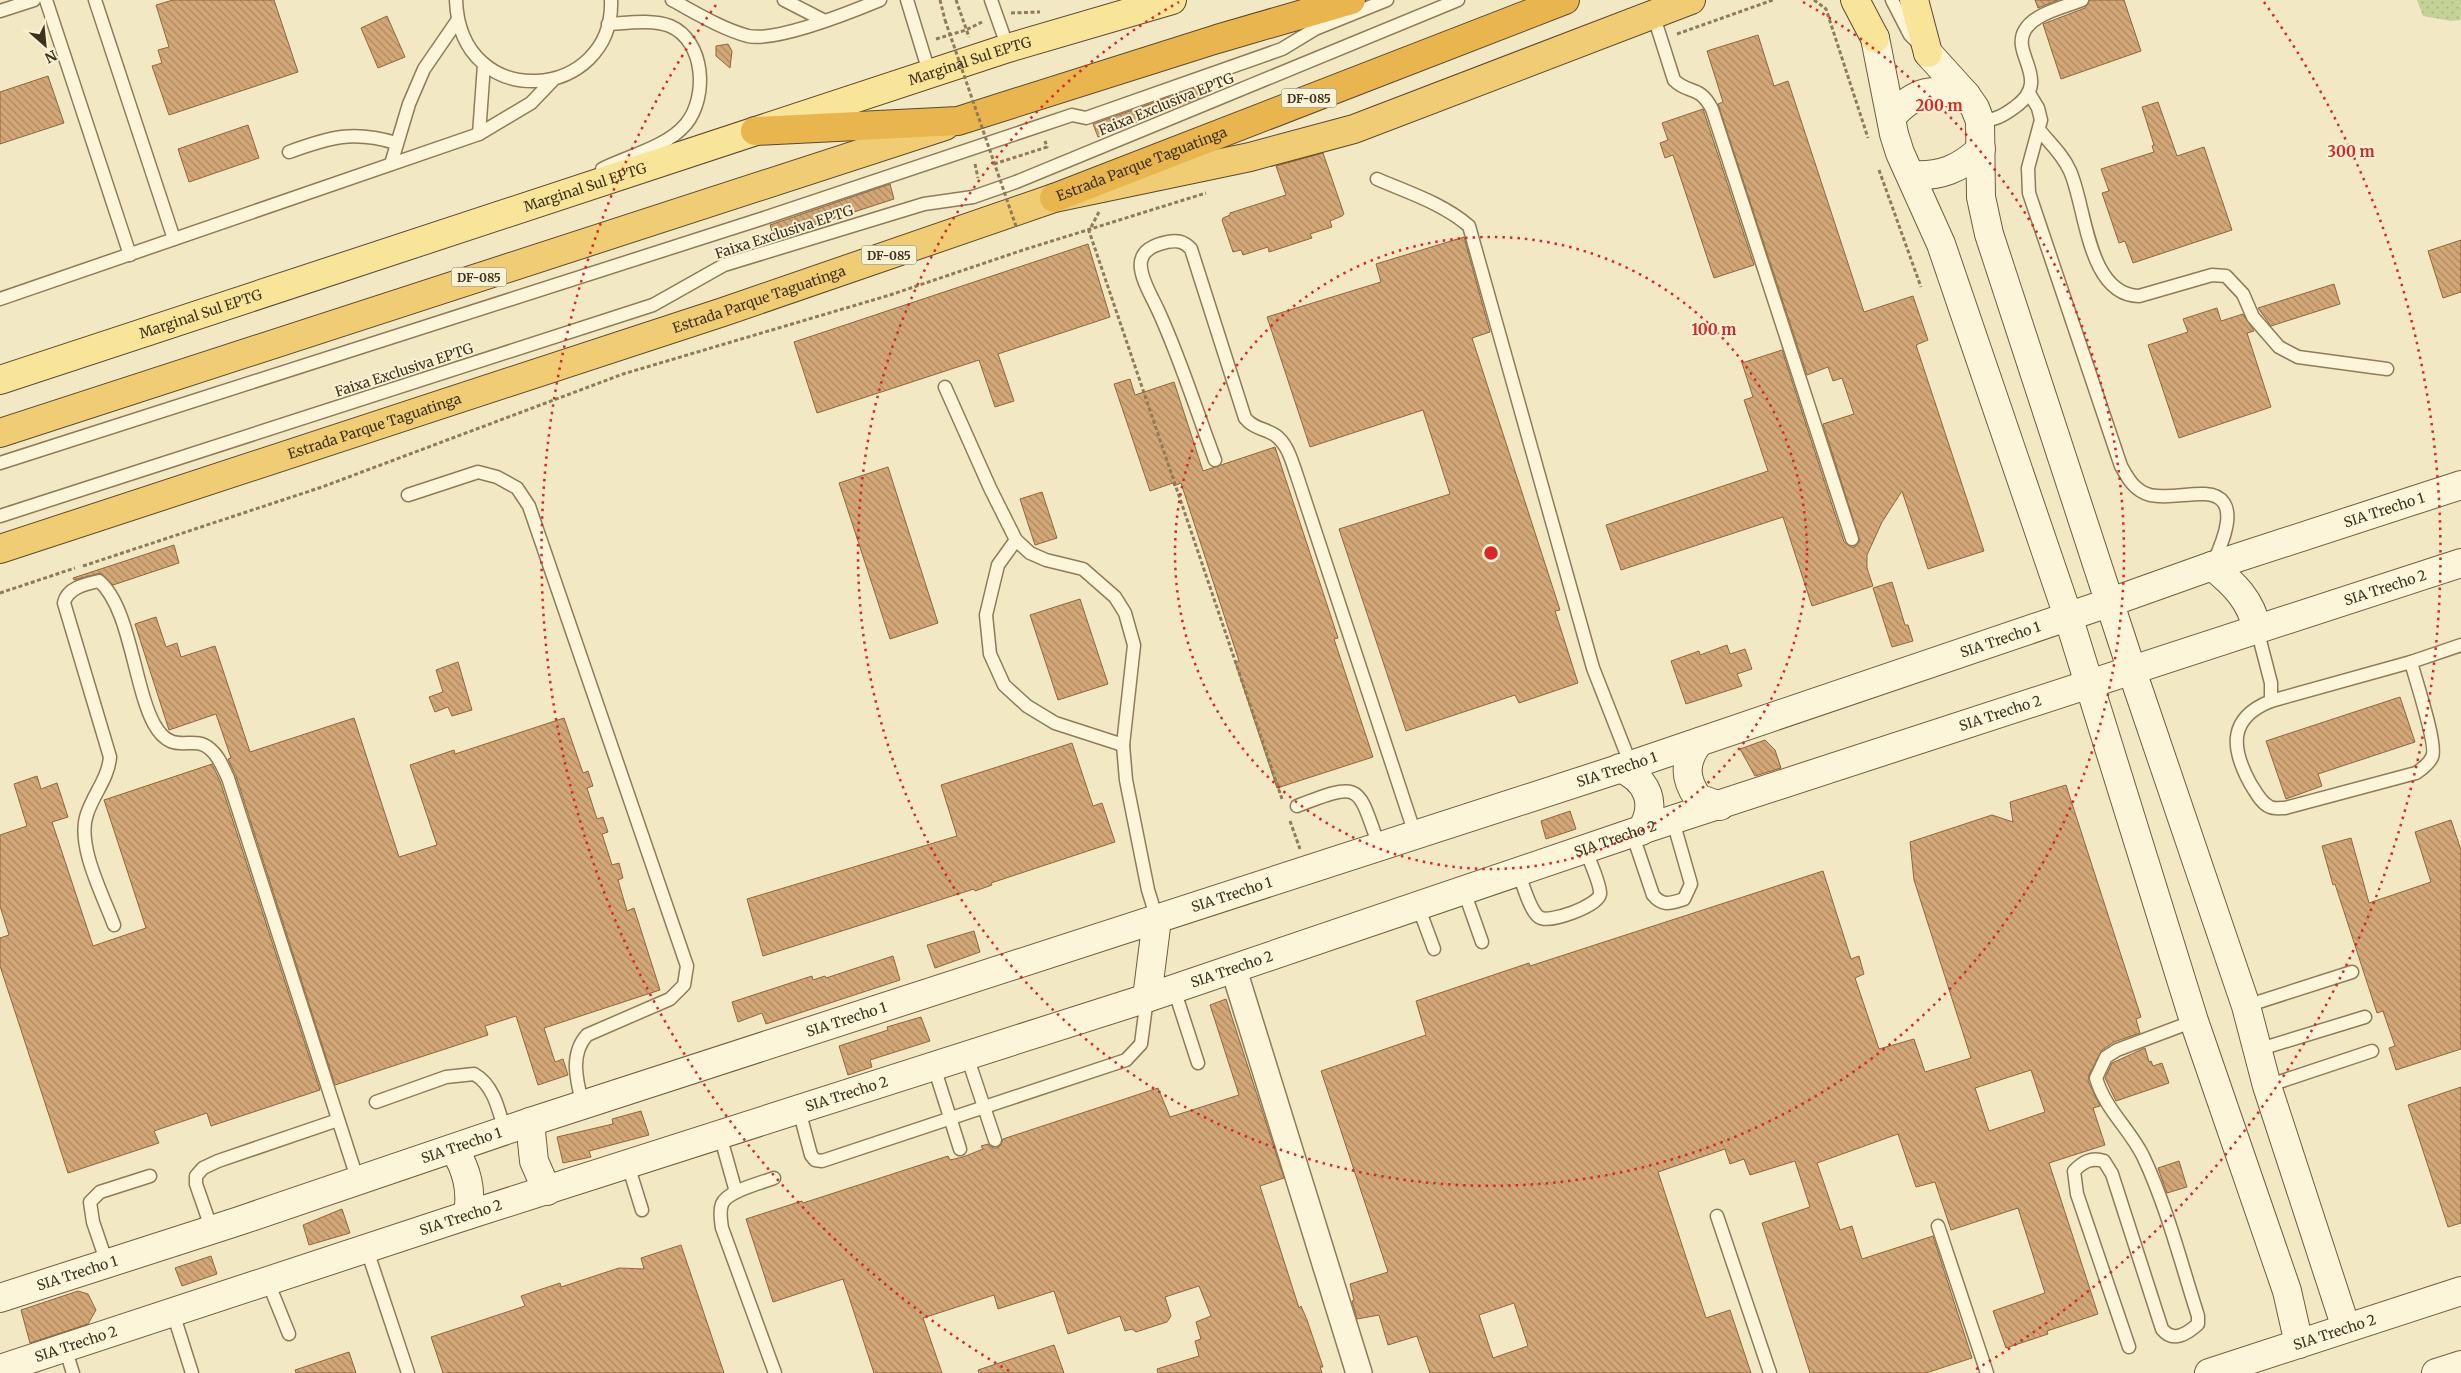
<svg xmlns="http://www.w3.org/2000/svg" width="2461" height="1373" font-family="Merriweather,serif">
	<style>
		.grass { fill: url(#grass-dots) }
		.building { fill: url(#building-back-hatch); stroke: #90673c; fill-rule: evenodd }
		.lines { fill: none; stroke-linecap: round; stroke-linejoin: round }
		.service-casing { stroke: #8f7b58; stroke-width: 15 }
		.minor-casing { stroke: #8f7b58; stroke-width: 28 }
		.secondary-casing { stroke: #715c3c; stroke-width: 30 }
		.primary-casing { stroke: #5c482d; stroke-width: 30 }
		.trunk-casing { stroke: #5c482d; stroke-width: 30 }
		.motorway-casing { stroke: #5c482d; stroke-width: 30 }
		.path { stroke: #8f7b58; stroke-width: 3; stroke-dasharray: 4 2.5; stroke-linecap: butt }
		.service { stroke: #fcf5d9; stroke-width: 12 }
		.minor { stroke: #fcf5d9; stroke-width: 25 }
		.secondary { stroke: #fcf5d9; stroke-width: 28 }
		.primary { stroke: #f8e59a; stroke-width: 28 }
		.trunk { stroke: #f0cd74; stroke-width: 28 }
		.motorway { stroke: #e8b54f; stroke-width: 28 }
		.path-bridge { stroke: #8f7b58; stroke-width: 3; stroke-dasharray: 4 2.5; stroke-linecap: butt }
		.ring { fill: none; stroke: #d62828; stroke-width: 2.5; stroke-dasharray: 2.5 5 }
		.labels { text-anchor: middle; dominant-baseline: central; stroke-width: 4; stroke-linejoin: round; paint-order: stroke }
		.shield { fill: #f9f2d5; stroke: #766b55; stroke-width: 1 }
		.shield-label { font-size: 12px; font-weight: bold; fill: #3e311e }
		.street-label { font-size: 14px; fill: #3e311e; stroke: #f9f2d5 }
		.centre { fill: #d62828; stroke: #f9f2d5; stroke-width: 2.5 }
		.ring-label { font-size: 15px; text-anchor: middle; font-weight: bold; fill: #d62828; stroke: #f9f2d5; stroke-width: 4; stroke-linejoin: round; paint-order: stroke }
	</style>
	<defs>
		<pattern id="grass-dots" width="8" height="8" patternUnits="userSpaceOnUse" patternTransform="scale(1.25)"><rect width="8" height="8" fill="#c4d297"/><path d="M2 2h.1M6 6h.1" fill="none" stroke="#a9b582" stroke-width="1.8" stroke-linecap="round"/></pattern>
		<pattern id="building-back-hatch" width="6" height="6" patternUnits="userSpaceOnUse" patternTransform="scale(1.25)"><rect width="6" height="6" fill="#d3a777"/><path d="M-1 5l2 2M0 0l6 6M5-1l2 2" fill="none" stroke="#ad8961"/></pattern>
	</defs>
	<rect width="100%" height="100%" fill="#f2e9c4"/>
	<path class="grass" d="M2417,0H2461V20L2451,21L2423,16Z"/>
	<g class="building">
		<path d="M173,0H274L298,72L169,115L152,66L162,63L158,50L169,47L156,5Z"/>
		<path d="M2035,0H2058L2038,8Z"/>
		<path d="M2090,0H2124L2141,51L2061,79L2043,24L2085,8Z"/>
		<path d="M387,16L405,57L378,68L361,28Z"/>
		<path d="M1758,35L1774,86L1788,81L1864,312L1913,296L1928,340L1916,345L1984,551L1928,569L1902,491L1882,522L1867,555V568L1873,586L1812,606L1783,517L1621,570L1606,525L1768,471L1744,400L1753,397L1742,363L1782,350L1844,542L1851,547H1855L1860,541L1823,424L1854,414L1842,378L1833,381L1828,367L1807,375L1718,104L1723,102L1707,51Z"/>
		<path d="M728,44L732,51L730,68L716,56V46Z"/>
		<path d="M48,76L64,123L0,144V92Z"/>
		<path d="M1206,84L1209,94L1098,137L1093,124Z"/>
		<path d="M2158,102L2177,156L2204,147L2232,230L2133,263L2125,241L2119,243L2102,193L2109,191L2101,169L2154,152L2152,146L2154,145L2142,107Z"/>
		<path d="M1703,109L1754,265L1714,278L1673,155L1665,158L1660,143L1668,140L1662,123Z"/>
		<path d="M248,125L259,158L189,182L178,149Z"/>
		<path d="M1323,153L1344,214L1342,216L1330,221L1332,227L1310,234L1312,238L1269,252L1268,247L1243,255L1241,250L1233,252L1222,220L1223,218L1230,215V213L1286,195L1276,166Z"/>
		<path d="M890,184L894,199L774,238L770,225Z"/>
		<path d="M1464,237L1490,332L1472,338L1560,610L1555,611L1578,683L1519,703L1515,695L1406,731L1339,529L1450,494L1423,410L1310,447L1267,317L1381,282L1376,264Z"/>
		<path d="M2461,240V292L2443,298L2428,251Z"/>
		<path d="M1088,244L1110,317L998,354L1014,401L995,407L979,360L817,413L794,342Z"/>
		<path d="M2334,284L2340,304L2271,326L2258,308Z"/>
		<path d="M2217,308L2221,321L2243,314L2254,331L2247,333L2271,407L2179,438L2148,345L2188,332L2183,319Z"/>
		<path d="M1130,379L1135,395L1174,382L1203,471L1275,447L1338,638L1334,639L1373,757L1277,788L1235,662L1239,661L1181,483L1174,486L1173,483L1150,491L1114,384Z"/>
		<path d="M888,467L938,623L890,639L839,483Z"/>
		<path d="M1042,492L1057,538L1035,545L1020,499Z"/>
		<path d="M174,545L179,563L113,585L101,573L74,580L73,578Z"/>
		<path d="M1892,582L1905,625H1908L1913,641L1892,647L1873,588Z"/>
		<path d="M1080,599L1108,684L1058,700L1030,615Z"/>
		<path d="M156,617L166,647L177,643L181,657L215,646L250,752L354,718L399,857L437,845L410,765L454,750L455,754L564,718L583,773L588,771L593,786L587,788L597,819L603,817L608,832L602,834L612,865L619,863L623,878L618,880L627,911L634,908L660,990L544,1028L555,1062L563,1059L568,1075L538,1085L516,1016L485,1026L488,1035L335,1085L236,776L228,759L231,758L216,714L169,730L135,624Z"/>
		<path d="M1727,645L1730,654L1745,649L1752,669L1737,674L1742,686L1686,704L1671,661L1699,651L1700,655Z"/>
		<path d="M458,662L472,710L452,716L448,707L435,712L429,697L443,692L436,670Z"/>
		<path d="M2400,697L2415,742L2318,774L2322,786L2286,799L2266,741Z"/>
		<path d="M1765,740L1775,750L1781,768L1755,776L1740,749Z"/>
		<path d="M1072,743L1093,806L1102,803L1115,842L991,883L992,885L975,891L974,889L763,956L747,899L957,836L941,785Z"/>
		<path d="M212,764L220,781L320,1090L211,1126L207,1113L154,1131L159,1143L68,1173L0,966V938L9,935L0,906V835L27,826L14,784L37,776L41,789L57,783L68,817L52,822L93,946L146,928L104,800Z"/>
		<path d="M2066,785L2141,1017L2136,1019L2140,1033L2114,1042L2102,1050L2089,1075L2088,1081L2100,1106L2093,1108L2105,1145L2049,1163L2098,1314L2047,1331L2048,1334L2006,1348L1993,1311L2045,1293L2018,1208L1951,1230L1935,1182L1916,1187L1898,1134L1817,1163L1840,1230L1852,1226L1862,1259L1933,1236L1972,1358L1926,1373H1810L1762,1223L1810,1207L1795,1161L1750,1175L1744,1159L1730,1164L1725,1149L1658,1172L1706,1318L1730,1310L1751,1373H1430L1417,1336L1388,1345L1379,1315L1357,1319L1352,1301L1354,1300L1350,1284L1388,1272L1321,1071L1426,1035L1416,1001L1529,963L1530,966L1823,871L1851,959L1859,956L1864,974L1855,978L1879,1049L1914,1039L1925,1072L1971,1058L1914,880L1910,842L1992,815L2013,822L2010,802ZM2031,1070L2045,1112L1989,1131L1975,1088ZM1514,1303L1528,1346L1493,1358L1479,1315Z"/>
		<path d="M1570,811L1576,829L1546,839L1541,821Z"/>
		<path d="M2451,820L2461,850V1049L2396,1070L2389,1048L2395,1046L2383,1011L2377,1013L2335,884L2333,885L2322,846L2351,838L2369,903L2431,882L2415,832Z"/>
		<path d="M974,931L980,952L935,968L927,945Z"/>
		<path d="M893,956L900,980L766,1024L762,1013L738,1022L732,1002L812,976L813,980L825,976L826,978Z"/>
		<path d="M1226,999L1284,1178L1260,1186L1299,1308L1301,1306L1307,1320L1323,1367H1320L1322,1373H1158L1157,1369L1199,1356L1195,1341L1201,1339L1196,1322L1211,1316L1199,1286L1165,1297L1171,1316L1167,1322L1136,1332L1132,1329L1125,1331L1120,1316L1068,1334L1054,1291L998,1309L994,1295L923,1318L942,1373H874L843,1279L773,1302L746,1219L802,1201L803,1203L948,1156L950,1160L963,1157L983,1149L981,1146L988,1144L993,1148H997L1001,1145L1003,1139L1158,1088L1170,1117L1239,1095L1210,1005Z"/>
		<path d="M921,1017L930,1041L870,1060L872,1067L848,1075L839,1046L888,1030L887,1027Z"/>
		<path d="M2145,1048L2149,1062L2151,1061L2153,1066L2162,1063L2169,1083L2116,1101L2105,1078L2112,1063Z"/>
		<path d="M2461,1087V1223L2448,1227L2408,1105Z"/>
		<path d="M641,1111L649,1135L589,1151L591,1157L563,1163L557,1137L613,1124L612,1119Z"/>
		<path d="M2179,1161L2187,1187L2167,1193L2158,1168Z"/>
		<path d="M342,1209L350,1233L309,1245L303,1225Z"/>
		<path d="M681,1245L724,1373H443L431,1337L525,1306L521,1296L560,1283L561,1287L619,1268L644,1269L641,1258Z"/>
		<path d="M211,1256L217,1274L182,1286L175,1268Z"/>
		<path d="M78,1291L88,1294L96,1310L88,1324L30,1343L21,1310Z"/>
		<path d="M1054,1345L1064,1373H979L978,1370Z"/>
		<path d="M349,1352L356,1373H296L295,1370Z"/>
	</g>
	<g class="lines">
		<g class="service-casing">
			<g id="service">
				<path d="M46,0L130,255"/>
				<path d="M95,0L174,239"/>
				<path d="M456,0C460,115 615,101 611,0"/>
				<path d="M672,0C696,13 722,29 748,36C777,42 851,12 880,0"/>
				<path d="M784,0L823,20"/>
				<path d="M907,0L930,75"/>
				<path d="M991,0L1008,48"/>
				<path d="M1892,0L1910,35L1919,44"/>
				<path d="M0,11L34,0"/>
				<path d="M1653,14L1674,80C1689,95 1699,84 1712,109L1852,539"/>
				<path d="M2029,93L2038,108L2041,120L2028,168L2029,193L2121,466C2128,479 2135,491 2150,495C2168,499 2187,493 2205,494C2244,496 2222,544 2213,563"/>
				<path d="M1980,121C1995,120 2003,116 2015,107C2053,80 2010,54 2025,30C2035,13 2065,7 2082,0"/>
				<path d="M2040,131C2051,144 2063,155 2070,171C2086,206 2087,295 2139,296L2212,275L2226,276L2243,294L2253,317L2279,347L2298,357L2387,369"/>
				<path d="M479,134L484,65"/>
				<path d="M289,152C330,137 353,130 396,143"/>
				<path d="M391,164L409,104L424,69L457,21"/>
				<path d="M602,169C628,156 667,147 686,124C708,97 705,41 670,26C652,19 627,23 608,24"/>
				<path d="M1377,179C1409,193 1442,203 1469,226L1593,668L1631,765"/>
				<path d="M0,299L479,134L531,103L554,79"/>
				<path d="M945,387L990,488L1016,540L1030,553L1046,560L1083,569L1115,597L1125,613L1134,645L1123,745L1126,780L1148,890L1157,919"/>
				<path d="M1215,460C1196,410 1180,357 1157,308C1152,297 1136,271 1142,258C1145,248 1158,244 1167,242C1177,240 1184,241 1191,249L1245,418C1254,429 1264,428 1275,435C1288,444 1292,462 1297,476L1415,834"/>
				<path d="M0,463L761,219L1072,115L1086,118L1282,49L1315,29L1387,0"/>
				<path d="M408,495L478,472L497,477L517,488L529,506L687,966L684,985L670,999L587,1035C569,1055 577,1082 583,1106"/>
				<path d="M0,516L653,305L724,265L924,204L973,197L1016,182L1458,0"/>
				<path d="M1016,540L998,565L986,615L990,654L1004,685L1027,706L1055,723L1123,745"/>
				<path d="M2257,629L2271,683V701C2228,718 2231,748 2250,783C2255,791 2261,803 2270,807C2274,809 2281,808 2285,808L2416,773C2422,769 2429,764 2432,757C2438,746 2415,678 2411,662L2461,645"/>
				<path d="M2271,701L2411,662"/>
				<path d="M1297,806C1362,781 1357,784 1379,846"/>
				<path d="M1632,833L1653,895C1663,907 1671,903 1684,899L1691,884L1673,821"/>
				<path d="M1518,871C1522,882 1530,911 1539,917C1549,924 1598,906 1600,894C1601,885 1589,859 1585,849"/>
				<path d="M1464,891L1482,942"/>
				<path d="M1418,906L1434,949"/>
				<path d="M114,925C103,895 76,845 87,814C94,793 108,779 110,757L64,603C67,588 85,584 99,581C130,607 134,687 154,724C173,758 192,733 210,749C219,756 223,768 228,778L358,1181"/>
				<path d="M1174,989L1198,1063"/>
				<path d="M2246,1006L2352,972"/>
				<path d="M2257,1050L2365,1017"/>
				<path d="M967,1056L995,1140"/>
				<path d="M934,1067L960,1149"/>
				<path d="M2267,1086L2372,1051"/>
				<path d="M376,1102L446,1077L474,1074C494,1085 499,1111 505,1132"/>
				<path d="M799,1110L811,1155L815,1160L822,1161L1126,1060L1141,1044L1147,998"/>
				<path d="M720,1135L736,1192"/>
				<path d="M628,1165L642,1210"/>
				<path d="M774,1178C761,1183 727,1191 722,1204C719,1212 721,1220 722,1228L775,1373"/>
				<path d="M1717,1216L1770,1373"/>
				<path d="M1938,1226L1987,1373"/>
				<path d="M212,1230L196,1184V1176L203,1168L218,1161L338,1120"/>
				<path d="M367,1250L408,1373"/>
				<path d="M107,1263L93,1222L90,1202L100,1192L150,1176"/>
				<path d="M268,1282L289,1334"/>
				<path d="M173,1313L192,1373"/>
				<path d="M2129,1347L2077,1194L2074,1171C2083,1162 2091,1157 2104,1161L2112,1174L2162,1329C2173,1343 2187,1334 2198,1324V1316C2181,1263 2167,1207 2143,1156C2129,1128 2105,1109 2096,1078L2106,1057L2117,1050L2194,1021"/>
				<path d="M65,1348L73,1373"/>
			</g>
		</g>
		<g class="minor-casing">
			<path id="minor" d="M1234,970L1359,1373"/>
		</g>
		<g class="secondary-casing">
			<g id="secondary">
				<path d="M1875,38L1894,134L1900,153L1941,244L2068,616L2194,1021L2287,1291L2299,1344"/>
				<path d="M1928,53L1966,95L1975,108L1980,121L1981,197L1989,234L2132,671L2246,1006L2267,1086L2346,1328"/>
				<path d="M1892,116C1916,90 1933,88 1966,95"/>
				<path d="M1911,175C1940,177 1960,169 1981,149"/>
				<path d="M2212,566C2234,584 2251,600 2257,629"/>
				<path d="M1699,742C1684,762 1684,778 1698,798L1720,806"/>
				<path d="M1620,768C1648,780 1658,804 1641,831"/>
				<path d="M1147,998L1157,919"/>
				<path d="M530,1122L534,1161L547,1191"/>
				<path d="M454,1149C467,1170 472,1190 468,1215"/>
				<path id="s1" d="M0,1298L239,1221L530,1122L1631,765L2111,602L2212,566L2461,485"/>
				<path id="s2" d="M0,1369L468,1215L1147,998L1632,833L2461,563"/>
				<path id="s3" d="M2209,1373L2461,1291"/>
				<path d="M2436,1373L2461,1365"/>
			</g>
		</g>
		<g class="primary-casing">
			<g id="primary">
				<path d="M1855,0L1875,38"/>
				<path d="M1914,0L1928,53"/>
				<path id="s4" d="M0,380L1008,48L1172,0"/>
			</g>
		</g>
		<g class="trunk-casing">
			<g id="trunk">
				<path d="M0,433L945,126"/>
				<path id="s5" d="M0,549L723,312L1054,198L1250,157L1354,129L1691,0"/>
			</g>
		</g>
		<g class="motorway-casing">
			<g id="motorway">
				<path d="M755,131L958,121L1217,39L1351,0"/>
				<path id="s6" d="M1054,198L1565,0"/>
			</g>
		</g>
		<g class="path">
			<path d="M940,0L945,20"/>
			<path d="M956,0L969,37"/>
			<path d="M1814,0L1826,9L1868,138"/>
			<path d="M1011,13L1040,12"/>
			<path d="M1677,34L1773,0"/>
			<path d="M936,39L966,30L982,22"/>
			<path d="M975,164L978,178"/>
			<path d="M994,164L1047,147L1045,141"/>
			<path d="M1879,170L1921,287"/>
			<path d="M1099,212L1089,231L1282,799"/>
			<path d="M83,566L322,487L623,374L890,295L1023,250L1206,193"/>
			<path d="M0,593L75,568"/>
			<path d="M1290,821L1300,849"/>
		</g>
		<use href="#service" class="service"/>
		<use href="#minor" class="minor"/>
		<use href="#secondary" class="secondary"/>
		<use href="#primary" class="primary"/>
		<use href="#trunk" class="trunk"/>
		<use href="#motorway" class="motorway"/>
		<path class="path-bridge" d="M945,20L1017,229"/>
	</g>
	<g class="ring">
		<circle cx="1491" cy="553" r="316"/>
		<path d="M1803 2A633 633 0 1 1 1179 2"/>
		<path d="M1009 1371A949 949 0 0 1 718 2M2264 2A949 949 0 0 1 1973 1371"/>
	</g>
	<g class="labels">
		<g class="shield">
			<rect x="1281.5" y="88.5" width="55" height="19" rx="4"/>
			<rect x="861.5" y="245.5" width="55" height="19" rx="4"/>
			<rect x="451.5" y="267.5" width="55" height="19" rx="4"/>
		</g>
		<g class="shield-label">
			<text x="1309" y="98">DF-085</text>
			<text x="889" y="255">DF-085</text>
			<text x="479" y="277">DF-085</text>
		</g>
		<g class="street-label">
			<text stroke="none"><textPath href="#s4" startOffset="1021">Marginal Sul EPTG</textPath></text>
			<text transform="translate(1166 104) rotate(-22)">Faixa Exclusiva EPTG</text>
			<text stroke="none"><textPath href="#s6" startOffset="94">Estrada Parque Taguatinga</textPath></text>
			<text stroke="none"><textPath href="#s4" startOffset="616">Marginal Sul EPTG</textPath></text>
			<text transform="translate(784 232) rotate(-18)">Faixa Exclusiva EPTG</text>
			<text stroke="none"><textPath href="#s5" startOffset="799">Estrada Parque Taguatinga</textPath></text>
			<text stroke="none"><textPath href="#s4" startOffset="211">Marginal Sul EPTG</textPath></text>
			<text transform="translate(404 370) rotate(-18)">Faixa Exclusiva EPTG</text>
			<text stroke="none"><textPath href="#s5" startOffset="394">Estrada Parque Taguatinga</textPath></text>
			<text stroke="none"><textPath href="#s1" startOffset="2511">SIA Trecho 1</textPath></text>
			<text stroke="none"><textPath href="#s2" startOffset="2510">SIA Trecho 2</textPath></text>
			<text stroke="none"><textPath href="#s1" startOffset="2106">SIA Trecho 1</textPath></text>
			<text stroke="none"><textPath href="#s2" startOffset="2105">SIA Trecho 2</textPath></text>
			<text stroke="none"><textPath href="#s1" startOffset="1701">SIA Trecho 1</textPath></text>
			<text stroke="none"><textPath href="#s2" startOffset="1700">SIA Trecho 2</textPath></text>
			<text stroke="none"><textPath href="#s1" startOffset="1296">SIA Trecho 1</textPath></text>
			<text stroke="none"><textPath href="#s2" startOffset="1295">SIA Trecho 2</textPath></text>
			<text stroke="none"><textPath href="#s1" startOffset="891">SIA Trecho 1</textPath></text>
			<text stroke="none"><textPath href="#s2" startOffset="890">SIA Trecho 2</textPath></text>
			<text stroke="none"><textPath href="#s1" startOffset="486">SIA Trecho 1</textPath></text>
			<text stroke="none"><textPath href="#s2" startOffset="485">SIA Trecho 2</textPath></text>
			<text stroke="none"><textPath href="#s1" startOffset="81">SIA Trecho 1</textPath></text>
			<text stroke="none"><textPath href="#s3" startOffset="132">SIA Trecho 2</textPath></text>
			<text stroke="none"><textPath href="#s2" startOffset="80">SIA Trecho 2</textPath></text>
		</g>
	</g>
	<circle cx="1491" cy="553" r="8" class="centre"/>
	<g class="ring-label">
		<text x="1939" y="111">200 m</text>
		<text x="2351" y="157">300 m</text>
		<text x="1714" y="335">100 m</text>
	</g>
	<g transform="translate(45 45) rotate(153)" stroke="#f9f2d5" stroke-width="4" paint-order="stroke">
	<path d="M0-4L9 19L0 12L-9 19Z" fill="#3e311e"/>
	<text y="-8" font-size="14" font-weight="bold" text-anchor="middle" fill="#3e311e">N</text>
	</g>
</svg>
